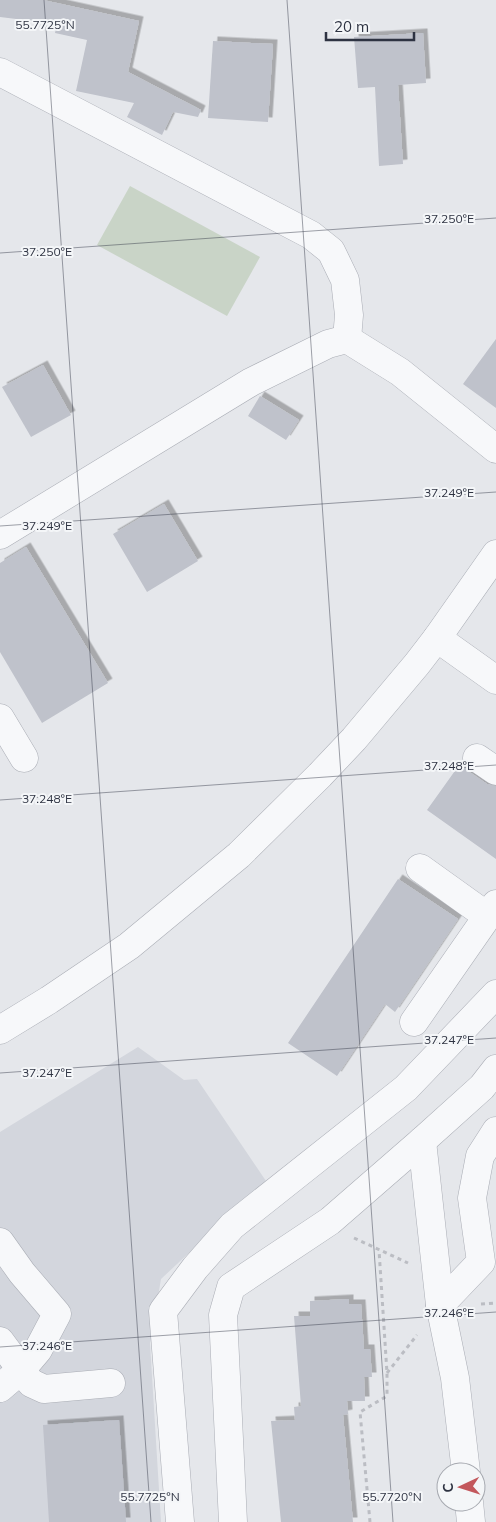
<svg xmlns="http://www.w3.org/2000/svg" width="496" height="1522" font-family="Mulish,sans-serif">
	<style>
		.built { fill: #d3d6dd }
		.green { fill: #c9d4c7 }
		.building { fill: #bfc2cb; filter: url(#shadow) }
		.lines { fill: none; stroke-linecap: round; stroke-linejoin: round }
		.minor-casing { stroke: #aaadb5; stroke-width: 29 }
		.path { stroke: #bbbdc3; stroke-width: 3; stroke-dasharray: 4 4; stroke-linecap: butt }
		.minor { stroke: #f7f8fa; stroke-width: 28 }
		.ticks { fill: none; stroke: #2e3342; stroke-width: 1; stroke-opacity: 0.45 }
		.ticks-label { font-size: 12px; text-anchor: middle; fill: #2e3342; stroke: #f4f6f8; stroke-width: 4; stroke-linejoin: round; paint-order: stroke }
	</style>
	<defs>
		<filter id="shadow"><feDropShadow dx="4.5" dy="-4.5" stdDeviation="0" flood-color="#0004"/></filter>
	</defs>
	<rect width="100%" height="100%" fill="#e5e7eb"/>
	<path class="built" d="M138,1047L184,1080L197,1079L266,1181L161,1279L150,1344L161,1522H0V1132Z"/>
	<path class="green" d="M130,186L260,257L227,316L97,245Z"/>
	<g class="building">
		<path d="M0,0H43L139,21L128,72L201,110L198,117L173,112L162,135L127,117L134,103L76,91L87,40L55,33L57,24L0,17Z"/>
		<path d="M423,33L426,83L398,85L403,164L379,166L375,87L358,88L354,37Z"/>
		<path d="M213,41L273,44L268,122L208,118Z"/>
		<path d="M496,339V408L463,384Z"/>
		<path d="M43,365L71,415L31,437L2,387Z"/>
		<path d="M260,396L299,420L286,440L248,416Z"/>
		<path d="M164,504L198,561L147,592L113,534Z"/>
		<path d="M26,547L108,683L42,723L0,652V563Z"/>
		<path d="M462,761L463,765L468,771L487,784L496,786V859L427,810Z"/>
		<path d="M398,879L458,919L395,1012L385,1004L337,1076L288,1043Z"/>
		<path d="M349,1299V1304H361L364,1349H370L372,1377H364L365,1401H347L348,1414L343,1415L353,1522H281L271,1421L295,1420L294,1407L301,1406L294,1316H310V1301Z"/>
		<path d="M119,1420L126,1522H49L43,1425Z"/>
	</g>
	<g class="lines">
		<g class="minor-casing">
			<g id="minor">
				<path d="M0,72L311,235L331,251L345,280L349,315L347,339"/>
				<path d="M0,535L251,382L328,344L347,339L400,372L496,449"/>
				<path d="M437,638L496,680"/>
				<path d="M0,718L24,758"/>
				<path d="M477,758L496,771"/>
				<path d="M420,868L487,916"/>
				<path d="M414,1022L496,904"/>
				<path d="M0,1030L49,1000L129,946L239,855L320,775L354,739L417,664L437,638L496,554"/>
				<path d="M422,1141L440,1305L455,1378L466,1472"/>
				<path d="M0,1242L22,1273L57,1314L38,1350L21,1370L0,1388"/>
				<path d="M440,1305L481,1262L472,1198L480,1156L496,1131"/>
				<path d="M0,1341L31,1383L44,1389L111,1383"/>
				<path d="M469,1502L471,1522"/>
				<path d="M180,1522L163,1311L195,1268L232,1226L406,1088L496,994"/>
				<path d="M233,1522L223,1315L231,1287L330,1221L422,1141L482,1087L496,1069"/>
			</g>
		</g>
		<g class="path">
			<path d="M354,1238L408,1263"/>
			<path d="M481,1304L496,1303"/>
			<path d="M387,1373L417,1335"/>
			<path d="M370,1522L360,1412L387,1396V1373L379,1250"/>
		</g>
		<use href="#minor" class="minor"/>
	</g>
	<path class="ticks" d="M44,0L151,1522M287,0L393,1522M0,253L496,218M0,526L496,492M0,800L496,765M0,1073L496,1038M0,1347L496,1312"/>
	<g class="ticks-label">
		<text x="45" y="29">55.7725°N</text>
		<text x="449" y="223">37.250°E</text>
		<text x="47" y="256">37.250°E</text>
		<text x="449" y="497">37.249°E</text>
		<text x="47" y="530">37.249°E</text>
		<text x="449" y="770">37.248°E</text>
		<text x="47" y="803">37.248°E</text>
		<text x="449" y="1044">37.247°E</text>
		<text x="47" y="1077">37.247°E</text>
		<text x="449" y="1317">37.246°E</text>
		<text x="47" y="1350">37.246°E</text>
		<text x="150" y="1501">55.7725°N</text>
		<text x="392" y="1501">55.7720°N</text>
	</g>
	<g transform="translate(461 1487) rotate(266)"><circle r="24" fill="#f4f6f8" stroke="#a5a8af"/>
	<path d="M0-4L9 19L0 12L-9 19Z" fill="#c3575c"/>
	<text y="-8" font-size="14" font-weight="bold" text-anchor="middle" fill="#2e3342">С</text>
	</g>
	<path d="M326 32v8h88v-8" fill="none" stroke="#2e3342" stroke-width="2.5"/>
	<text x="334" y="32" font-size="15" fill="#2e3342" stroke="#f4f6f8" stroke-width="4" paint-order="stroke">20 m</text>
</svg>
